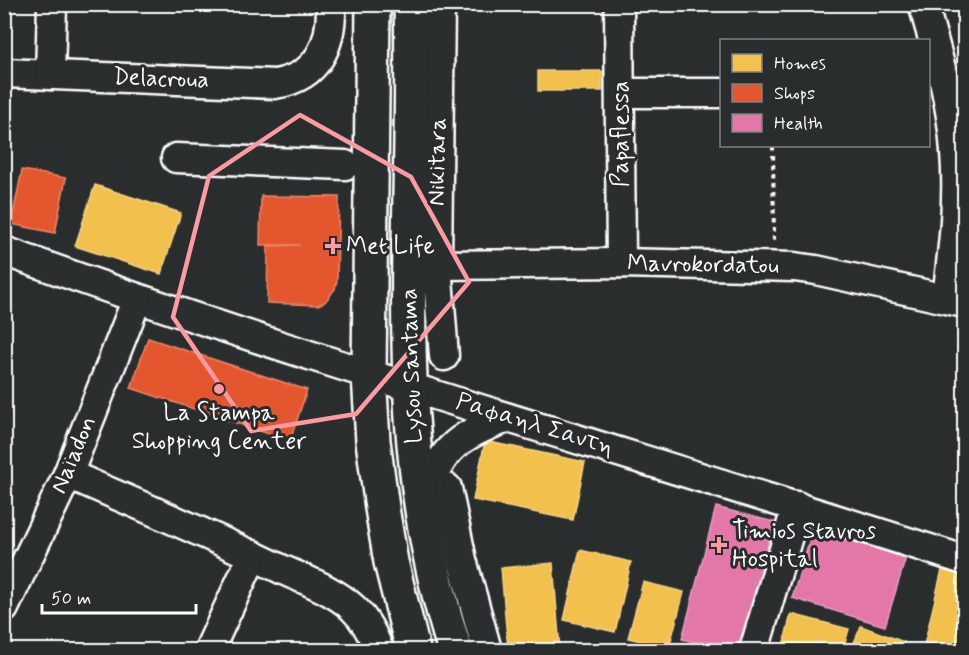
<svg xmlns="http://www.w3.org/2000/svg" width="969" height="655" font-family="Mynerve,sans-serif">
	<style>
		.homes { fill: #f2c14e; stroke: #f6d483; stroke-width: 1.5 }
		.shops { fill: #e4572e; stroke: #ec896d; stroke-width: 1.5 }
		.health { fill: #e377a8; stroke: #eba0c2; stroke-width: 1.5 }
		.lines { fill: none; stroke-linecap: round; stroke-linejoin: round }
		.minor-casing { stroke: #fff; stroke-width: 33 }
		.major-casing { stroke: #fff; stroke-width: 38 }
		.path { stroke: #fff; stroke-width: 4; stroke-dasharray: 4.5 4.5; stroke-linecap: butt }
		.minor { stroke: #2a2d2e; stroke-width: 28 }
		.major { stroke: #2a2d2e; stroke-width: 33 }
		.marked { fill: none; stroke: #ff9aa2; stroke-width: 4.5; stroke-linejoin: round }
		.poi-dot { fill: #ff9aa2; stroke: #2a2d2e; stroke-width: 2 }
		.labels { text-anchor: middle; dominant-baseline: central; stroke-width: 6; stroke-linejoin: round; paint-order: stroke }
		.street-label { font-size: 24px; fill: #fff; stroke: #2a2d2e }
		.poi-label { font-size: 24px; fill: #fff; stroke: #2a2d2e; text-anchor: start }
	</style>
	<rect width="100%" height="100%" fill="#2a2d2e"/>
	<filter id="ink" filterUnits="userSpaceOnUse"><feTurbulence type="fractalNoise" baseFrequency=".0167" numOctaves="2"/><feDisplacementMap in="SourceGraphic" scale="12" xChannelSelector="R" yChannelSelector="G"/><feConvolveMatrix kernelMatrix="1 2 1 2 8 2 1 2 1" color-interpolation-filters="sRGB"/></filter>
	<g filter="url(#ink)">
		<g class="homes">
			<rect x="538" y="71" width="64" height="20"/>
			<path d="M95,185L181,213L161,274L75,246Z"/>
			<path d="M485,441L585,462L573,520L473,500Z"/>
			<path d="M580,550L631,562L615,632L564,620Z"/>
			<path d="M553,563L560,650H508L501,568Z"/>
			<path d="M942,570L964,575V650H931L923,649Z"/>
			<path d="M643,582L684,592L669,648L628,638Z"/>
			<path d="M791,614L849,629L843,650H782Z"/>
			<path d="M861,626L904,642L901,650H851Z"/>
		</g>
		<g class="shops">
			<path d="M22,170L66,178L55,233L11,224Z"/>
			<path d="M261,196L339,197L337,280L335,289L325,302L318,305L267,303L268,246L300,245H260Z"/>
			<path d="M148,338L307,390L290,441L131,388Z"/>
		</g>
		<g class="health">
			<path d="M716,507L774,522L740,650H725L682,639Z"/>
			<path d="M814,526L907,554L885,626L792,598Z"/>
		</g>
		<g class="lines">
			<g class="minor-casing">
				<g id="minor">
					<path d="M440,4L437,265L444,356"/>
					<path d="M619,4L621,263"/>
					<path d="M923,4C937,53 952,101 955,152C959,201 953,249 947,298"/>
					<path d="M4,73L275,84C319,77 332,44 331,4"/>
					<path d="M50,75L52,4"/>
					<path d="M621,93H722"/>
					<path d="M176,158L345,165"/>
					<path d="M4,251C320,366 645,457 964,560"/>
					<path d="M437,265L621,263L794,267L816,270L964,303"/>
					<path d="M68,474C139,505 211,535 281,569C305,580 334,590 353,608C366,620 373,635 379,650"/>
					<path d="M447,488L462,560L487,650"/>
					<path d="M424,508C436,452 455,436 508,418"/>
					<path d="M4,608L68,474L137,299"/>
					<path d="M209,650L253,555"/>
					<path d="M754,650L797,506"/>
				</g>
			</g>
			<g class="major-casing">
				<g id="major">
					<path d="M373,4L369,375L373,441L382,508L391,562L413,650"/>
					<path d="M411,4C415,142 403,281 412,418C417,496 431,576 455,650"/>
				</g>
			</g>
			<path class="path" d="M773,146L774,244"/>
			<use href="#minor" class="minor"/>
			<use href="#major" class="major"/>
		</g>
	</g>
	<path class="marked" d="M300,115L411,177L469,282L356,414L251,431L173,317L209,176Z"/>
	<g class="poi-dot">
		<path d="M330 237h6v6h6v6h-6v6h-6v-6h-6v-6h6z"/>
		<circle cx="219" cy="389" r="6"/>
		<path d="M716 536h6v6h6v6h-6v6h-6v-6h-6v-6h6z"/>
	</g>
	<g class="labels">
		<g class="street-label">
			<text transform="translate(161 79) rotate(2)">Delacroua</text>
			<text transform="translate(621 134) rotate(-90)">Papaflessa</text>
			<text transform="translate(438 162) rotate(-89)">Nikitara</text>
			<text transform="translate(703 265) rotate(1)">Mavrokordatou</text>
			<text transform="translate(412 366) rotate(-92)">Lysou Santama</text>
			<text transform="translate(535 425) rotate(17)">Ραφαηλ Σαντη</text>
			<text transform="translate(74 455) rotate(-67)">Naïadon</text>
		</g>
		<g class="poi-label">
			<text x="346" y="246">Met Life</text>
			<text x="219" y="413" text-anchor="middle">La Stampa<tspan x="219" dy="28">Shopping Center</tspan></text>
			<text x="732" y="531">Timios Stavros<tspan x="732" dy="28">Hospital</tspan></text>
		</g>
	</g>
	<rect width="969" height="655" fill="none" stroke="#2a2d2e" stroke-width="24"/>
	<rect x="12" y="12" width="945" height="631" fill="none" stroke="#fff" stroke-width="2" filter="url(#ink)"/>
	<rect x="720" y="39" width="210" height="108" fill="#2a2d2e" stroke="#7f8182" stroke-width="1.5"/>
	<rect x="732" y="54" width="30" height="18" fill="#f2c14e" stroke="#7f8182" stroke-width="1.5"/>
	<text x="774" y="69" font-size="18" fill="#ffffff">Homes</text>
	<rect x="732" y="84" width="30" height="18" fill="#e4572e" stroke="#7f8182" stroke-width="1.5"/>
	<text x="774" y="99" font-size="18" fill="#ffffff">Shops</text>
	<rect x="732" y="114" width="30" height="18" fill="#e377a8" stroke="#7f8182" stroke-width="1.5"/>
	<text x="774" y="129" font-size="18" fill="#ffffff">Health</text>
	<path d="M42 604v9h154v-9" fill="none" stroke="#ffffff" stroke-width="3"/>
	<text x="51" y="604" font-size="18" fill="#ffffff" stroke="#2a2d2e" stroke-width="4.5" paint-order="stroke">50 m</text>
</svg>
